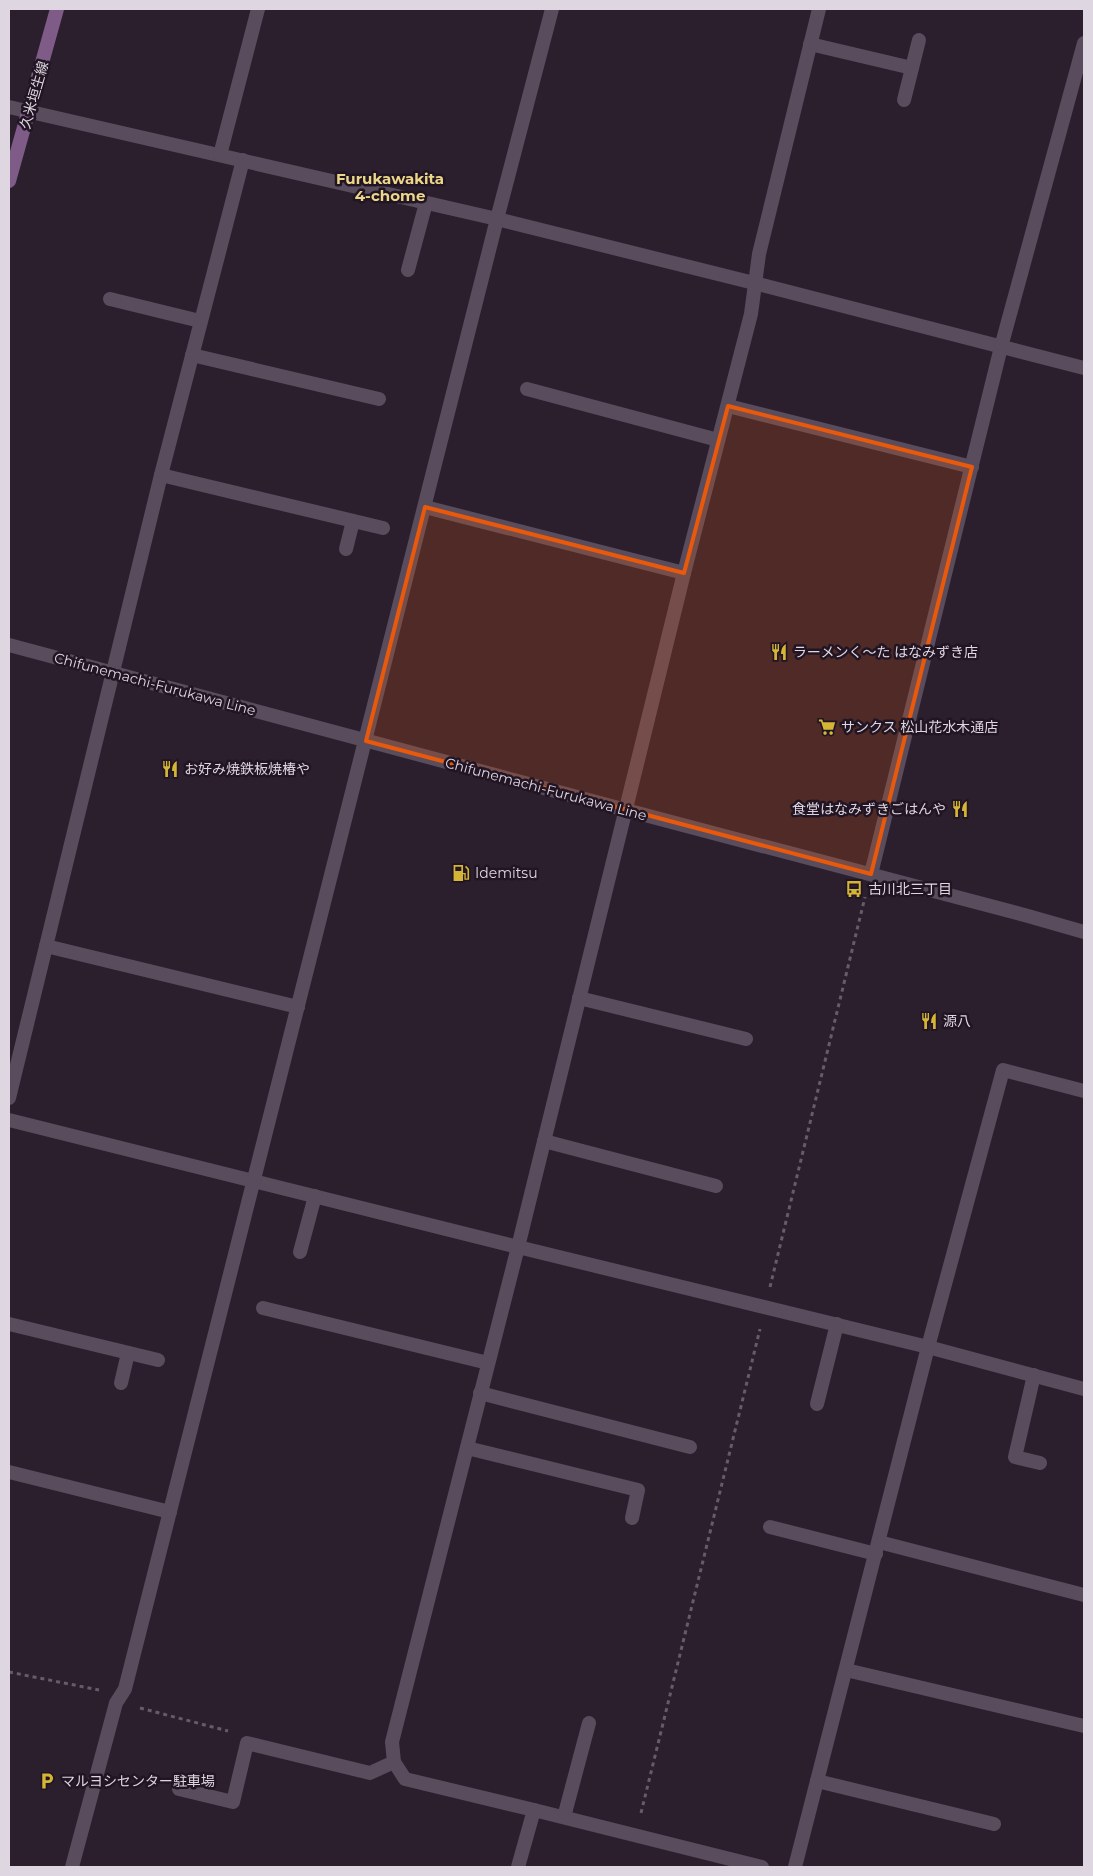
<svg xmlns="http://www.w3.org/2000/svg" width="1093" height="1876" font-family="Montserrat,'Noto Sans JP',sans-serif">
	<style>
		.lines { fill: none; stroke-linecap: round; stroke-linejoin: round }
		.path { stroke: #665b68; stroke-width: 3; stroke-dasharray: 4 4; stroke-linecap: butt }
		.minor { stroke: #594c5c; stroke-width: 14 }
		.tertiary { stroke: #594c5c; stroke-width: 14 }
		.secondary { stroke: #7f5b87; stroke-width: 14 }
		.marked { fill: #e8590c; fill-opacity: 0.2; stroke: #e8590c; stroke-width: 4; stroke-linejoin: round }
		.labels { text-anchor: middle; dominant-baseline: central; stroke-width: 5; stroke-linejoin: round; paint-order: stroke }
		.street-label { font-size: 14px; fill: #ded6e0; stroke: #211524 }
		.poi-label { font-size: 14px; fill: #ded6e0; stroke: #211524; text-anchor: start }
		.neighbourhood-label { font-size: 15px; font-weight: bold; fill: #ecd689; stroke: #211524 }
	</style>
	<rect width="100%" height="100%" fill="#2b1f2e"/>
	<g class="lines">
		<g class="path">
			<path d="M770,1287L865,897"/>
			<path d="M9,1672L99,1690"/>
			<path d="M140,1708L228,1731"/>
			<path d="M641,1813L760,1329"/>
		</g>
		<g class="minor">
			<path d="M810,44L912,68"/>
			<path d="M904,100L919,40"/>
			<path d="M9,107L497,219L754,283L1084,368"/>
			<path d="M220,155L258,9"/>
			<path d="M408,270L426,203"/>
			<path d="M110,299L200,321"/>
			<path d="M192,355L379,399"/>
			<path d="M527,389L718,440"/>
			<path d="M728,406L972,467"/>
			<path d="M161,475L383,528"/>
			<path d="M425,507L684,573"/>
			<path d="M346,549L353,521"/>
			<path d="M871,874L1001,347L1084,43"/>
			<path d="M46,946L298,1007"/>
			<path d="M579,998L746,1039"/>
			<path d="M9,1098L161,475L243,160"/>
			<path d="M9,1120L518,1247L928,1347L1084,1389"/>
			<path d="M544,1141L716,1186"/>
			<path d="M300,1252L315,1196"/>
			<path d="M263,1308L488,1363"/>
			<path d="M9,1324L158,1360"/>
			<path d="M1034,1375L1015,1457L1040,1463"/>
			<path d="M121,1383L128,1353"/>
			<path d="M480,1393L690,1447"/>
			<path d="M817,1404L837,1324"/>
			<path d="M467,1448L638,1490L632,1518"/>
			<path d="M9,1472L170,1512"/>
			<path d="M770,1527L876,1554"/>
			<path d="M879,1542L1084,1595"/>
			<path d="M846,1670L1084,1726"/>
			<path d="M817,1781L994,1824"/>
			<path d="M179,1789L233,1802L247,1743L370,1773L394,1762"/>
			<path d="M564,1817L589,1723"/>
			<path d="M72,1867L116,1703L125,1689L497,219L552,9"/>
			<path d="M518,1867L534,1810"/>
			<path d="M762,1867L534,1810L405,1779L394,1762L392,1742L518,1247L684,573L751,314L759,254L819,9"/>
			<path d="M795,1867L928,1347L1003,1070L1084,1091"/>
		</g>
		<path class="tertiary" d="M9,645L626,810L1028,916L1084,932"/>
		<path class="secondary" d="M9,181L57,9"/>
	</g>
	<path class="marked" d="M728,406L972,467L871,874L366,741L425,507L684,573Z"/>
	<defs>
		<g id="restaurant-bare" transform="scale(1.35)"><path d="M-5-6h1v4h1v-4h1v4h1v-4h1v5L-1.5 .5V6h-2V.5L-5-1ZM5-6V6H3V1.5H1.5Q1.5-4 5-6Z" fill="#d5b535" stroke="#211524" stroke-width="2.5" paint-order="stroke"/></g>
		<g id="supermarket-bare" transform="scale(1.35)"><path d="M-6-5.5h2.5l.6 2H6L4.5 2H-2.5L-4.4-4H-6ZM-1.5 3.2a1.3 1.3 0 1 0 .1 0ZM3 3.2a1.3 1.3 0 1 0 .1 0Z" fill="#d5b535" stroke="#211524" stroke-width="2.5" paint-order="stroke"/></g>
		<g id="fuel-bare" transform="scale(1.35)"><path d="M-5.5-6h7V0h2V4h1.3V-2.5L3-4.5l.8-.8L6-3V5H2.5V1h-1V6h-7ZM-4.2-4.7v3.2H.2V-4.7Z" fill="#d5b535" stroke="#211524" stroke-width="2.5" paint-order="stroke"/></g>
		<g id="bus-bare" transform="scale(1.35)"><path d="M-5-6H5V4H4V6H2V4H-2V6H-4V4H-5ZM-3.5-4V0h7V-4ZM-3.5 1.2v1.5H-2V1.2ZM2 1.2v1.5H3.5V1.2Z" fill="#d5b535" stroke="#211524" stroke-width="2.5" paint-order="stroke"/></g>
		<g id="parking-bare" transform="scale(1.35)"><path d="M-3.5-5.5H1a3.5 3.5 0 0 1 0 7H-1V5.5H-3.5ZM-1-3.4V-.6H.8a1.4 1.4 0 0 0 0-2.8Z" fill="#d5b535" stroke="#211524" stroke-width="2.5" paint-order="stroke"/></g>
	</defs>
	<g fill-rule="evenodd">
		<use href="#restaurant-bare" x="779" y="652"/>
		<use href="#supermarket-bare" x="827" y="727"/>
		<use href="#restaurant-bare" x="170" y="769"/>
		<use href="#restaurant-bare" x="960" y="809"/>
		<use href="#fuel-bare" x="461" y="873"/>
		<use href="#bus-bare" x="854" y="889"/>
		<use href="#restaurant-bare" x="929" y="1021"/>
		<use href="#parking-bare" x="47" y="1781"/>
	</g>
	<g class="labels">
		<g class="street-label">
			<text transform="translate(34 95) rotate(-74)">久米垣生線</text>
			<text transform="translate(155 684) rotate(15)">Chifunemachi-Furukawa Line</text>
			<text transform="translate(546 789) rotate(15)">Chifunemachi-Furukawa Line</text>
		</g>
		<g class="poi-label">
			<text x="793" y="652">ラーメンく～た はなみずき店</text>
			<text x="841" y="727">サンクス 松山花水木通店</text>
			<text x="184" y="769">お好み焼鉄板焼椿や</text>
			<text x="946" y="809" text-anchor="end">食堂はなみずきごはんや</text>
			<text x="475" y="873">Idemitsu</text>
			<text x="868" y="889">古川北三丁目</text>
			<text x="943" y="1021">源八</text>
			<text x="61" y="1781">マルヨシセンター駐車場</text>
		</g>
		<g class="neighbourhood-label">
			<text x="390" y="178">Furukawakita<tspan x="390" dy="17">4-chome</tspan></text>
		</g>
	</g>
	<rect width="1093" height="1876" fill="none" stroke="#ded6e0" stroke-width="20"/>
</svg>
